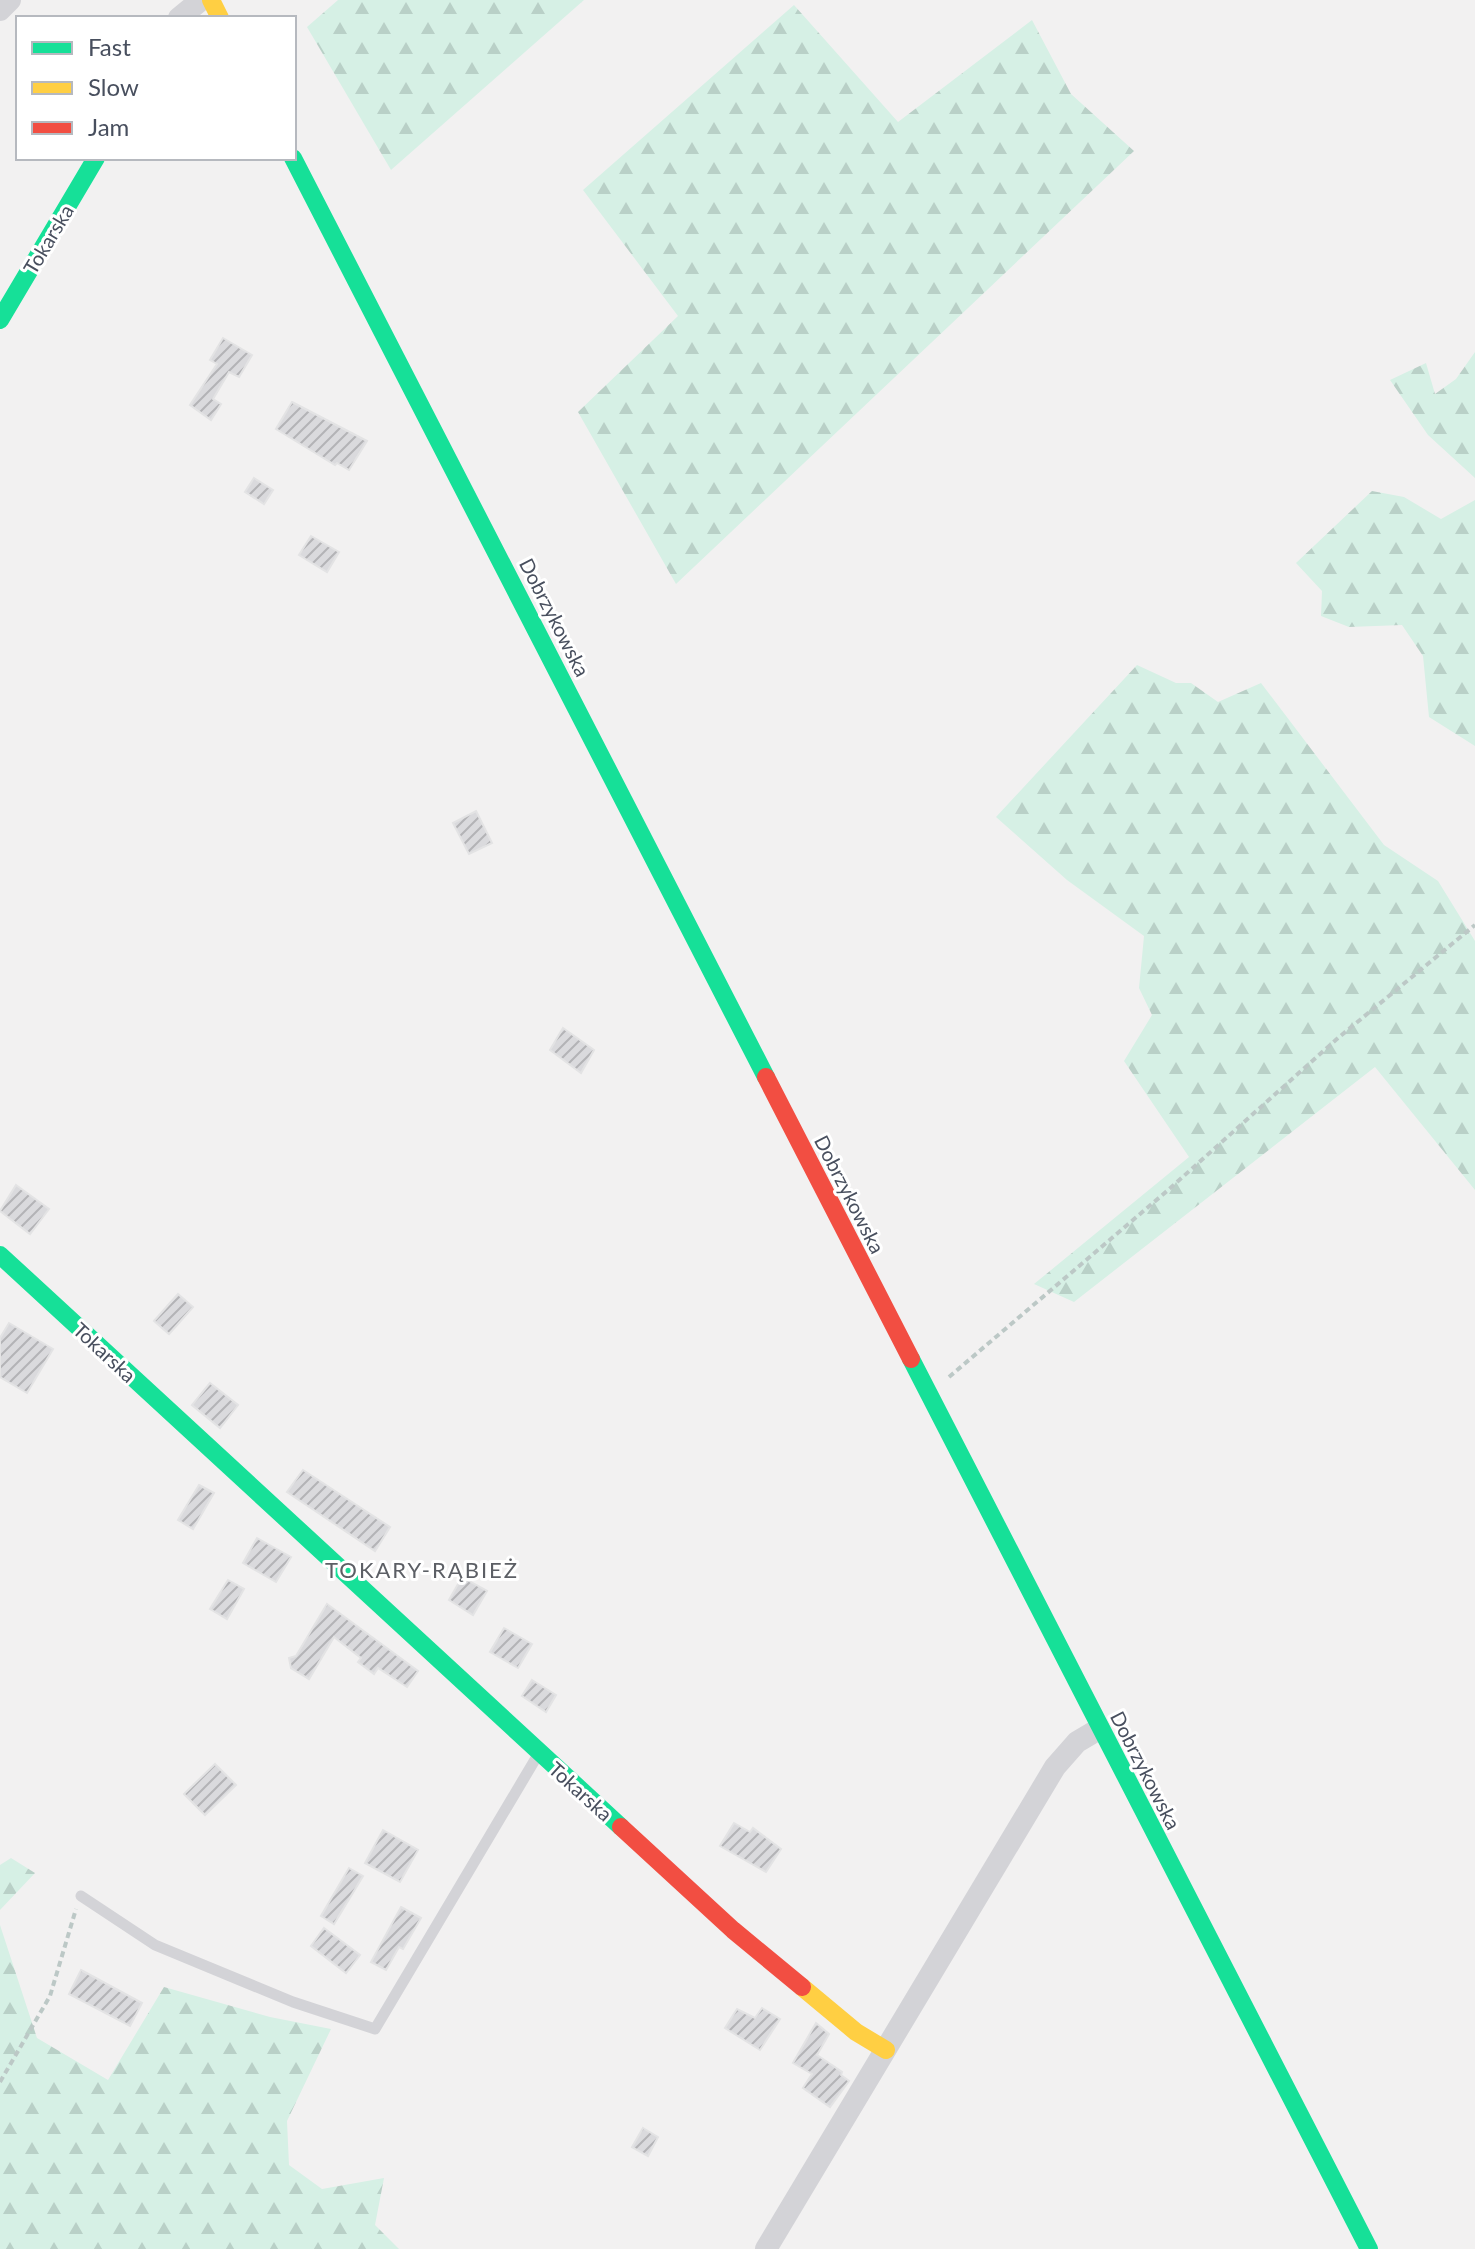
<svg xmlns="http://www.w3.org/2000/svg" width="1475" height="2249" font-family="Lato,sans-serif">
	<style>
		.forest { fill: url(#forest-firs) }
		.building { fill: url(#building-hatch); stroke: #e3e3e4; stroke-width: 2 }
		.lines { fill: none; stroke-linecap: round; stroke-linejoin: round }
		.path { stroke: #bcc8c6; stroke-width: 4; stroke-dasharray: 6 4; stroke-linecap: butt }
		.lane { stroke: #d3d3d7; stroke-width: 11 }
		.street { stroke: #d3d3d7; stroke-width: 22 }
		.fast { stroke: #16e098; stroke-width: 18 }
		.slow { stroke: #ffcf43; stroke-width: 18 }
		.jam { stroke: #f24e42; stroke-width: 18 }
		.labels { text-anchor: middle; dominant-baseline: central; stroke-width: 6; stroke-linejoin: round; paint-order: stroke }
		.street-label { font-size: 20px; fill: #484f5e; stroke: #fff }
		.neighbourhood-label { font-size: 22px; letter-spacing: 2px; fill: #5c5f65; stroke: #fff }
	</style>
	<defs>
		<pattern id="forest-firs" width="22" height="20" patternUnits="userSpaceOnUse" patternTransform="scale(2)"><rect width="22" height="20" fill="#d6f0e5"/><path d="M5 1l3.5 6h-7zM16 11l3.5 6h-7z" fill="#b9d0c7"/></pattern>
		<pattern id="building-hatch" width="6" height="6" patternUnits="userSpaceOnUse" patternTransform="scale(2)"><rect width="6" height="6" fill="#dadadd"/><path d="M-1 1l2-2M0 6l6-6M5 7l2-2" fill="none" stroke="#b3b3b6"/></pattern>
	</defs>
	<rect width="100%" height="100%" fill="#f2f1f1"/>
	<g class="forest">
		<path d="M338,0H584L391,170L307,27Z"/>
		<path d="M794,5L898,122L1032,20L1071,94L1134,151L676,584L578,412L678,316L583,190Z"/>
		<path d="M1475,352V478L1428,435L1390,380L1426,363L1435,394L1456,379Z"/>
		<path d="M1372,491L1404,497L1441,519L1475,500V746L1429,717L1423,656L1402,625L1349,627L1321,616L1322,591L1296,563Z"/>
		<path d="M1137,665L1176,683H1191L1218,702L1261,683L1384,845L1438,881L1475,941V1190L1375,1067L1074,1302L1034,1284L1189,1157L1124,1061L1152,1015L1139,988L1144,936L1067,880L996,817Z"/>
		<path d="M11,1858L35,1873L0,1910V1865Z"/>
		<path d="M0,1925L37,2038L108,2080L164,1987L270,2017L331,2029L287,2121L289,2165L322,2189L384,2178L375,2225L399,2249H0Z"/>
	</g>
	<g class="building">
		<path d="M223,338L252,355L239,377L229,372L213,399L221,404L211,420L190,405L217,364L210,360Z"/>
		<path d="M292,402L367,441L349,470L337,463L335,465L276,429Z"/>
		<path d="M254,478L273,490L264,504L245,492Z"/>
		<path d="M311,536L339,552L327,572L299,555Z"/>
		<path d="M476,811L492,843L469,854L453,823Z"/>
		<path d="M563,1028L594,1050L581,1073L550,1050Z"/>
		<path d="M16,1185L49,1209L30,1234L0,1211Z"/>
		<path d="M178,1294L193,1307L169,1334L154,1321Z"/>
		<path d="M9,1323L53,1349L27,1393L0,1377V1338Z"/>
		<path d="M210,1383L238,1405L220,1428L192,1405Z"/>
		<path d="M303,1470L390,1527L375,1551L287,1492Z"/>
		<path d="M199,1485L214,1493L193,1529L178,1520Z"/>
		<path d="M257,1538L291,1557L276,1582L243,1563Z"/>
		<path d="M462,1577L487,1591L473,1615L449,1600Z"/>
		<path d="M228,1580L244,1589L227,1619L210,1609Z"/>
		<path d="M327,1604L418,1671L407,1687L378,1668L374,1674L358,1662L361,1658L334,1637L309,1679L291,1668L289,1658L296,1656Z"/>
		<path d="M504,1628L532,1644L518,1668L490,1652Z"/>
		<path d="M532,1680L556,1695L546,1712L522,1696Z"/>
		<path d="M215,1764L236,1785L205,1815L184,1794Z"/>
		<path d="M734,1823L750,1832L753,1828L781,1849L766,1872L720,1846Z"/>
		<path d="M383,1830L418,1850L400,1882L365,1863Z"/>
		<path d="M349,1868L363,1876L334,1924L321,1916Z"/>
		<path d="M401,1907L421,1918L403,1949L399,1947L386,1970L371,1962Z"/>
		<path d="M324,1928L360,1955L346,1973L311,1946Z"/>
		<path d="M81,1970L142,2003L130,2026L69,1994Z"/>
		<path d="M762,2008L780,2019L760,2050L725,2028L737,2009L755,2018Z"/>
		<path d="M816,2023L829,2034L817,2055L842,2072L841,2075L849,2081L830,2107L803,2088L812,2074L793,2063Z"/>
		<path d="M643,2128L658,2137L648,2156L632,2147Z"/>
	</g>
	<g class="lines">
		<g class="path">
			<path d="M949,1377L1167,1191L1338,1038L1475,925"/>
			<path d="M0,2082L50,1996L76,1909"/>
		</g>
		<path class="lane" d="M81,1896L155,1945L293,2002L375,2029L539,1753"/>
		<g class="street">
			<path d="M0,10L10,0"/>
			<path d="M179,18L201,0"/>
			<path d="M766,2249L1055,1767L1077,1742L1099,1729"/>
		</g>
		<g class="fast">
			<path d="M293,158L766,1077"/>
			<path d="M0,320L96,158"/>
			<path d="M0,1255L621,1827"/>
			<path d="M911,1359L1369,2249"/>
		</g>
		<g class="slow">
			<path d="M211,0L220,18"/>
			<path d="M802,1987L856,2032L886,2050"/>
		</g>
		<g class="jam">
			<path d="M766,1077L911,1359"/>
			<path d="M621,1827L733,1930L802,1987"/>
		</g>
	</g>
	<g class="labels">
		<g class="street-label">
			<text transform="translate(48 239) rotate(-59)">Tokarska</text>
			<text transform="translate(555 617) rotate(63)">Dobrzykowska</text>
			<text transform="translate(850 1194) rotate(63)">Dobrzykowska</text>
			<text transform="translate(105 1352) rotate(43)">Tokarska</text>
			<text transform="translate(1146 1770) rotate(63)">Dobrzykowska</text>
			<text transform="translate(581 1791) rotate(42)">Tokarska</text>
		</g>
		<g class="neighbourhood-label">
			<text x="422" y="1569">TOKARY-RĄBIEŻ</text>
		</g>
	</g>
	<rect x="16" y="16" width="280" height="144" fill="#ffffff" stroke="#b6b9bf" stroke-width="2"/>
	<rect x="32" y="42" width="40" height="12" fill="#16e098" stroke="#b6b9bf" stroke-width="2"/>
	<text x="88" y="56" font-size="24" fill="#484f5e">Fast</text>
	<rect x="32" y="82" width="40" height="12" fill="#ffcf43" stroke="#b6b9bf" stroke-width="2"/>
	<text x="88" y="96" font-size="24" fill="#484f5e">Slow</text>
	<rect x="32" y="122" width="40" height="12" fill="#f24e42" stroke="#b6b9bf" stroke-width="2"/>
	<text x="88" y="136" font-size="24" fill="#484f5e">Jam</text>
</svg>
